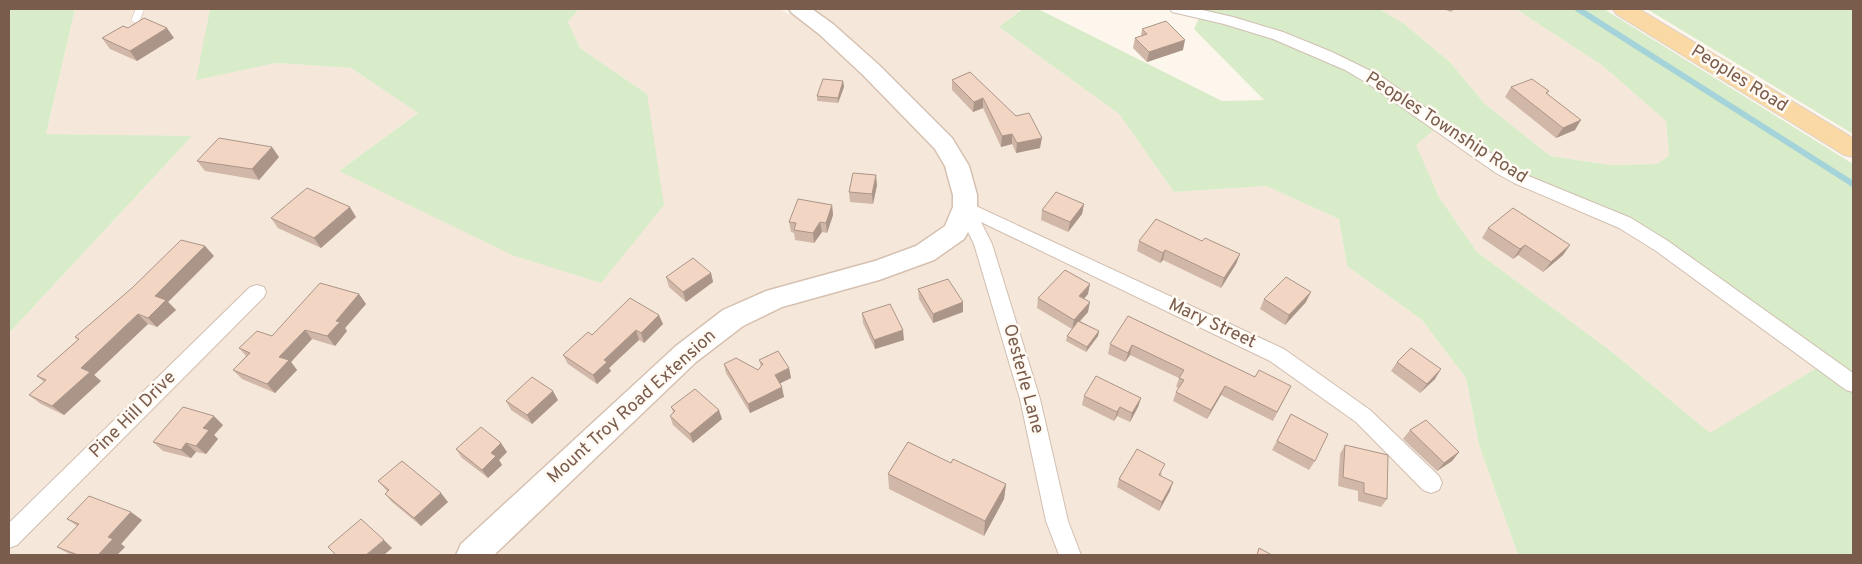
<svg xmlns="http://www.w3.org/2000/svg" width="1862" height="564" font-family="Overpass,sans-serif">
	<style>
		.residential { fill: #f5e8da }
		.green { fill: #d8ecc9 }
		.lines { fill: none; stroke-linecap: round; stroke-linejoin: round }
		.stream { stroke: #a5d3da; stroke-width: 6 }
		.lane-casing { stroke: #d1beb0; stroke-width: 9 }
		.street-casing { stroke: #d1beb0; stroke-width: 2 }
		.secondary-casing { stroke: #d6c0b0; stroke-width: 3 }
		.primary-casing { stroke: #dad1cd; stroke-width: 2 }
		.lane { stroke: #fff; stroke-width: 8 }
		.street { fill: #fff; fill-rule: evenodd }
		.secondary { fill: #fff; fill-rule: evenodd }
		.primary { fill: #fbd9a5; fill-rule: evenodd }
		.wall { fill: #d1b7a8 }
		.shaded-wall { fill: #aa9588 }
		.building { fill: #f3d5c3; stroke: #aa9588 }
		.labels { text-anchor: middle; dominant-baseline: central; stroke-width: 5; stroke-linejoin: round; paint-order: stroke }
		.street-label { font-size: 18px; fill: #7a5c4d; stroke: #fffaf3 }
	</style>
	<rect width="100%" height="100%" fill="#fdf6ec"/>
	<g class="residential">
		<path d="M75,9H210L197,79L276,63L351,68L418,113L340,170L647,94L580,48L568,22L579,9H780L788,14L799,9H1015L1019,11L999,27L1119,114L1174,192L1266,186L1339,219L1347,266L1422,320L1466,378L1479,445L1518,555H9V333L191,137L46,134Z"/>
		<path d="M1379,9H1516L1603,66L1666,121L1669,155L1658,164L1610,165L1550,156L1484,103L1450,62L1403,23Z"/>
		<path d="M1435,129L1506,180L1631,234L1818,367L1711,434L1612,352L1477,252L1439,197L1415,145Z"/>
	</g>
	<g class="green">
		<path d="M9,9H75L46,134L192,136L9,333Z"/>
		<path d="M210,9H579L568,22L580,48L647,94L664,205L601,283L512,255L339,171L418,113L351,68L276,63L196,80Z"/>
		<path d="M1022,9H1038L1222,101L1264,100L1194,29L1199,18C1257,33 1318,51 1370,82C1392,95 1413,113 1435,129L1416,145L1439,197L1477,252L1612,352L1710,433L1818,367L1853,392V555H1518L1479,445L1466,378L1422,320L1347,266L1339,219L1266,186L1174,192L1119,114L999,27Z"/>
		<path d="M1196,9H1379L1403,23L1450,62L1484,103L1550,156L1610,165L1658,164L1669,155L1666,121L1603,66L1516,9H1604L1853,164V378L1627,218L1518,171L1370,70C1318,45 1253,19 1196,9Z"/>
		<path d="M1647,9H1853V134Z"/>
	</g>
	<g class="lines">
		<path class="stream" d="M1578,9L1853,184"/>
		<g class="lane-casing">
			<path id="lane" d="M136,19L140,9"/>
		</g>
		<g class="street-casing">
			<g id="street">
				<path d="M1170,9H1198L1233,17L1283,32L1332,52L1379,75L1508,165L1526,175L1631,218L1668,241L1853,373V392L1846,390L1656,251L1619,228L1514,183L1496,173L1367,83L1345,70L1273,39L1224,24L1172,12Z"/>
				<path d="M965,201L1284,349L1370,410L1439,476L1442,483L1439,490L1431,493L1423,490L1356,422L1270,361L981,222L992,244L1040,399L1068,521L1081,555H1059L1046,521L1020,399L974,244L956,207L959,202Z"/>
				<path d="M257,285L264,287L266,292L264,297L17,545L9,548V523L250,287Z"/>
			</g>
		</g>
		<g class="secondary-casing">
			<path id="secondary" d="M789,9H812L833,24L879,65L952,138L969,166L977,195V207L968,232L964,239L934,260L879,280L782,307L743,326L696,362L494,555H456L461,544L676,346L723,310L766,291L875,261L916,246L945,226L953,207V195L945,166L935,149L863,75L819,34L792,13Z"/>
		</g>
		<g class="primary-casing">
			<path id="primary" d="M1613,9H1639L1853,138V157L1844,155L1616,14Z"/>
		</g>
		<use href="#lane" class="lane"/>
		<use href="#street" class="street"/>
		<use href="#secondary" class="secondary"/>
		<use href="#primary" class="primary"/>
	</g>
	<g class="wall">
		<path d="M1443,9H1455L1451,12Z"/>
		<path d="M128,28L174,38L137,61L110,49L102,38Z"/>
		<path d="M1142,29L1183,50L1147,62L1133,48L1135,38L1141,36Z"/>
		<path d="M970,72L1040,148L1016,153L1012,144L1001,147L983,108L973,112L952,90V80Z"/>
		<path d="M843,81L844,87L838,103L817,101V96Z"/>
		<path d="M1511,87L1549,91L1547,94L1575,130L1556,138L1505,97Z"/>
		<path d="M279,157L259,180L205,171L197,161Z"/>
		<path d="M877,185L873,204L850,202L849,192Z"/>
		<path d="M1084,204L1082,214L1068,232L1041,220L1042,210Z"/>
		<path d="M832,205L833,215L827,233L822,232L814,243L795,240L794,233L791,232L789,222Z"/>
		<path d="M356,217L321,248L278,228L271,218Z"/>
		<path d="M1488,228L1570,245L1563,255L1543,272L1518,255L1513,259L1482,238Z"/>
		<path d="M1139,241H1202L1240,254L1236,264L1221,288L1163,260L1160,263L1137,251Z"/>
		<path d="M214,256L168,302L176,310L157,327L148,324L94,375L101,381L64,415L41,404L29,395L44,382L37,376L78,340L75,337Z"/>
		<path d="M711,273L713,282L686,302L669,287L666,277Z"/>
		<path d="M918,289L963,302V312L933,323L919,299Z"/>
		<path d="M359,294L366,304L345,328L347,331L335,346L312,339L291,362L297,370L275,393L242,379L233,370L246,356L239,348L272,336Z"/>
		<path d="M1088,294L1084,299L1088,312L1080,321L1099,331L1098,336L1086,352L1066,341L1067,336L1072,329L1037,308L1038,298Z"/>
		<path d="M1264,299L1306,302L1285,325L1260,309Z"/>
		<path d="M862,313L904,340L875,349L863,323Z"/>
		<path d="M1128,316L1255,377L1291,386L1273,421L1221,395L1207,419L1173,401L1176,392L1179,388L1176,387L1179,378L1130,355L1125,362L1108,354L1110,344Z"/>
		<path d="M663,324L644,343L639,340L609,368L611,371L597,384L568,364L563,355L592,335Z"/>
		<path d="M759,360L789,368L791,378L780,383L784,397L750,413L726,373L724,364L758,370L761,367Z"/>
		<path d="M1397,362L1435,379L1420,393L1391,371Z"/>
		<path d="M1084,396L1141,398L1138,407L1130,422L1117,416L1114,421L1082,405Z"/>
		<path d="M558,400L532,424L511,410L506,401Z"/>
		<path d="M671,407L722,419L693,443L673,425L670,416L673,412Z"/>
		<path d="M1291,414L1315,461L1309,470L1272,450Z"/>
		<path d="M223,425L214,435L218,439L206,454L196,452L191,458L163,451L153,442Z"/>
		<path d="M1410,430L1459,452L1452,461L1437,471L1403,439Z"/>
		<path d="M1345,445L1387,499L1381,507L1358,501V491L1338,486L1340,454Z"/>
		<path d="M456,449L507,452L499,460L502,465L488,478L462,458Z"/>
		<path d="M951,463L1006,484L1004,499L984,536L889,489L888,474Z"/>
		<path d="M1162,473L1161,476L1170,491L1159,511L1117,487L1119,479Z"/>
		<path d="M378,481L448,502L421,526L392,502L385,494L387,491Z"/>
		<path d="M67,519L142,520L121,544L125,547L117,555H71L57,547L77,526Z"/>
	</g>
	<g class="shaded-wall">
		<path d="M167,28L174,38L137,61L130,51Z"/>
		<path d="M1185,40L1183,50L1147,62L1149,52Z"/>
		<path d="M843,81L844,87L838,103V98Z"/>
		<path d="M983,98V108L973,112L974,102Z"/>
		<path d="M1581,120L1575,130L1556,138L1563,128Z"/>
		<path d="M1012,134V144L1001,147L1002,136Z"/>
		<path d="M1042,138L1040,148L1016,153L1017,143Z"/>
		<path d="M272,147L279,157L259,180L252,169Z"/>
		<path d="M876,175L877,185L873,204L872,194Z"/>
		<path d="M1084,204L1082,214L1068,232L1070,222Z"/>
		<path d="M832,205L833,215L827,233L826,223Z"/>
		<path d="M350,207L356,217L321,248L314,238Z"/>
		<path d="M820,222L822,232L814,243L813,233Z"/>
		<path d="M1525,245L1518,255L1513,259L1520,249Z"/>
		<path d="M1570,245L1563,255L1543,272L1551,262Z"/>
		<path d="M205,246L214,256L168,302L176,310L157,327L148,318L155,296Z"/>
		<path d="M1165,250L1163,260L1160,263L1163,253Z"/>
		<path d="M1240,254L1236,264L1221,288L1224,278Z"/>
		<path d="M711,273L713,282L686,302L683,292Z"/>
		<path d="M1090,284L1088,294L1077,306L1079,296Z"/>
		<path d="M1311,292L1306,302L1285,325L1289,315Z"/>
		<path d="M359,294L366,304L345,328L347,331L335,346L327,336L336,321Z"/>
		<path d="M963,302V312L933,323V314Z"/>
		<path d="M1090,302L1088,312L1072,330L1074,320Z"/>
		<path d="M138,314L148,324L94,375L101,381L64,415L52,406L81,368Z"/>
		<path d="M659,315L663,324L644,343L641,333Z"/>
		<path d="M305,330L312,339L291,362L297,370L275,393L267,384L279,357Z"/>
		<path d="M636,330L639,340L609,368L611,371L597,384L593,375L604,360Z"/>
		<path d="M903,330L904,340L875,349L874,340Z"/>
		<path d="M1099,331L1098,336L1086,352L1087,347Z"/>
		<path d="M1132,345L1130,355L1125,362L1128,353Z"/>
		<path d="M789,368L791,378L777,385L775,375Z"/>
		<path d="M1441,369L1435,379L1420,393L1427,384Z"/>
		<path d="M1225,386L1221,395L1207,419L1211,410Z"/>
		<path d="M782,387L784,397L750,413L748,404Z"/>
		<path d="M553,391L558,400L532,424L527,415Z"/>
		<path d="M1141,398L1138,407L1130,422L1132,413Z"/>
		<path d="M1120,407L1117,416L1114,421L1117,412Z"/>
		<path d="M719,410L722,419L693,443L690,434Z"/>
		<path d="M214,416L223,425L214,435L218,439L206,454L196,446L203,428Z"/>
		<path d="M186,443L196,452L191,458L181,450Z"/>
		<path d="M501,443L507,452L499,460L502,465L488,478L482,470L491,453Z"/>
		<path d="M1459,452L1452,461L1437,471L1444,463Z"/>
		<path d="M1173,482L1170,491L1159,511L1162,502Z"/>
		<path d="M1006,484L1004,499L984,536L985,521Z"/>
		<path d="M441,493L448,502L421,526L414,518Z"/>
		<path d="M131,512L142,520L121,544L125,547L117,555H98L108,537Z"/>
		<path d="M384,540L392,548L384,555H366Z"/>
	</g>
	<g class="building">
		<path d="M144,18L167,28L130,51L102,38L123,26L128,28Z"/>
		<path d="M1166,21L1185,40L1149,52L1135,38L1147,34L1142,29Z"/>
		<path d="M970,72L1016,116L1029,113L1042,138L1017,143L1012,134L1002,136L983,98L974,102L952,80Z"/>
		<path d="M823,79L843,81L838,98L817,96Z"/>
		<path d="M1532,79L1549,91L1546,93L1581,120L1563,128L1511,87Z"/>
		<path d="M219,138L272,147L252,169L197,161Z"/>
		<path d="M853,173L876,175L872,194L849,192Z"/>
		<path d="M307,188L350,207L314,238L271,218Z"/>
		<path d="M1056,192L1084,204L1070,222L1042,210Z"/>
		<path d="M798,199L832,205L826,223L820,222L813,233L794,230L796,223L789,222Z"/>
		<path d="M1513,208L1570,245L1551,262L1525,245L1520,249L1488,228Z"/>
		<path d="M1156,219L1202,241L1205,238L1240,254L1224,278L1165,250L1163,253L1139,241Z"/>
		<path d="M181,240L205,246L155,296L166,300L148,318L138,314L81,368L90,372L52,406L29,395L46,380L37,376L79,339L75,337L132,288Z"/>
		<path d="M693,258L711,273L683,292L666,277Z"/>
		<path d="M1065,270L1090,284L1079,296L1090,302L1074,320L1038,298Z"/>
		<path d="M1286,277L1311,292L1289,315L1264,299Z"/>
		<path d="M948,279L963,302L933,314L918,289Z"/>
		<path d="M320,283L359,294L336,321L340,322L327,336L305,330L279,357L289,360L267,384L233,370L250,353L239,348L257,331L272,336Z"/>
		<path d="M630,298L659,315L641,333L636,330L604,360L607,362L593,375L563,355L588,332L592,335Z"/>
		<path d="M890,304L903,330L874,340L862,313Z"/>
		<path d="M1128,316L1255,377L1259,370L1291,386L1277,412L1225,386L1211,410L1176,392L1184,380L1179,378L1184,370L1132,345L1128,353L1110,344Z"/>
		<path d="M1078,321L1099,331L1087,347L1067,336Z"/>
		<path d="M1411,348L1441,369L1427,384L1397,362Z"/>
		<path d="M778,351L789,368L775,375L782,387L748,404L724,364L736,358L758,370L763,364L759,360Z"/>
		<path d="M1096,376L1141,398L1132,413L1120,407L1117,412L1084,396Z"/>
		<path d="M532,377L553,391L527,415L506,401Z"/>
		<path d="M695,389L719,410L690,434L670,416L675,411L671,407Z"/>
		<path d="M183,407L214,416L203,428L209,430L196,446L186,443L181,450L153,442Z"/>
		<path d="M1291,414L1328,434L1315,461L1277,441Z"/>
		<path d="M1426,420L1459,452L1444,463L1410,430Z"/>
		<path d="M481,427L501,443L491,453L496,456L482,470L456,449Z"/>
		<path d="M908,442L951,463L953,459L1006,484L985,521L888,474Z"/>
		<path d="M1345,445L1388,455L1387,499L1364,493V483L1343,477Z"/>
		<path d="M1137,449L1165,464L1159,475L1173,482L1162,502L1119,479Z"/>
		<path d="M402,461L441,493L414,518L385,494L389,490L378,481Z"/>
		<path d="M89,496L131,512L108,537L113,539L98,555H78L57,547L79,524L67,519Z"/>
		<path d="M361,519L384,540L366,555H336L328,547Z"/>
		<path d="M1259,548L1272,555H1257Z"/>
	</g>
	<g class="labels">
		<g class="street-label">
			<text transform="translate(1739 79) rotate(32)">Peoples Road</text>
			<text transform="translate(1446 128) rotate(33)">Peoples Township Road</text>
			<text transform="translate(1212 324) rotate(25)">Mary Street</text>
			<text transform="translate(1023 379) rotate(75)">Oesterle Lane</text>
			<text transform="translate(632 407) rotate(-42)">Mount Troy Road Extension</text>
			<text transform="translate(133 415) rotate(-45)">Pine Hill Drive</text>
		</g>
	</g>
	<rect width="1862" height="564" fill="none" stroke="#7a5c4d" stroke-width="20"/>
</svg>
